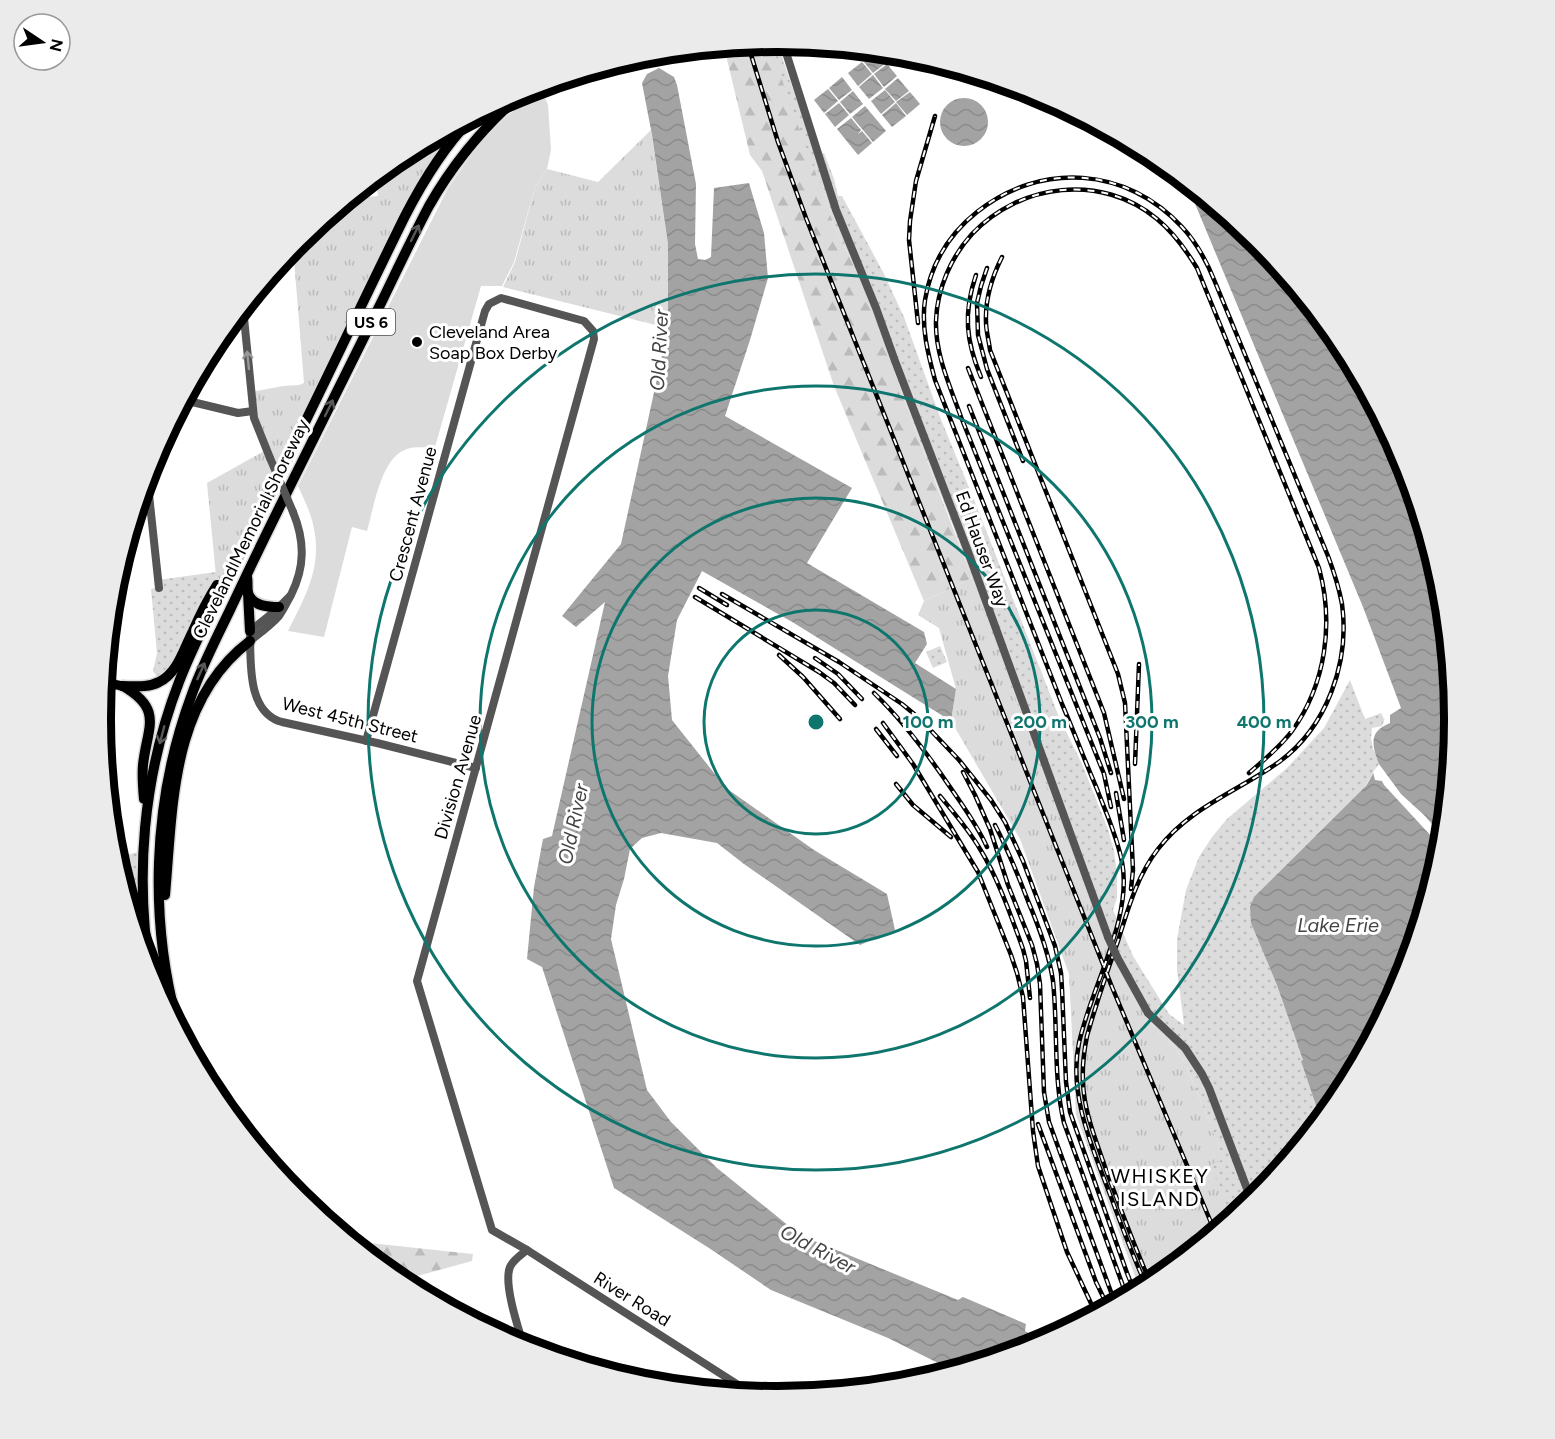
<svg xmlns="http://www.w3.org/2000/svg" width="1555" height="1439" font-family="Figtree,sans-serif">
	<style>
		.grass { fill: url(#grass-tufts) }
		.forest { fill: url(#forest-firs) }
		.park { fill: url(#park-dots) }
		.garden { fill: #dcdcdc }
		.water { fill: url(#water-waves) }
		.pier { fill: #fff }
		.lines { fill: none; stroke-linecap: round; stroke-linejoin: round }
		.major-casing { stroke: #dbdbdb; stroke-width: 11 }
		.highway-casing { stroke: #dbdbdb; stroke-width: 13 }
		.minor { stroke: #555; stroke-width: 8 }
		.major { stroke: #000; stroke-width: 9 }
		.highway { stroke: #000; stroke-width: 10 }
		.rail-casing { stroke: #000; stroke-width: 4.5 }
		.rail { stroke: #fff; stroke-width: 2; stroke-dasharray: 7; stroke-linecap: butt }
		.minor-bridge { stroke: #555; stroke-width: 8 }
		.oneway { stroke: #595959 }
		.oneway2 { stroke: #999 }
		.ring { fill: none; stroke: #0f766e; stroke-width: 3 }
		.poi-dot { fill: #000; stroke: #fff; stroke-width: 2 }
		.labels { text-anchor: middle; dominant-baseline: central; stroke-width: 6; stroke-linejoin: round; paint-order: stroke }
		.shield { fill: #fff; stroke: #4c4c4c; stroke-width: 1.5 }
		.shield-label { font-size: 16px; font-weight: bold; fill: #000 }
		.poi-label { font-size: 18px; fill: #000; stroke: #fff; text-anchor: start }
		.street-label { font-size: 18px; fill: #000; stroke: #fff }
		.water-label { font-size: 20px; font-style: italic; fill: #444; stroke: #fff }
		.neighbourhood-label { font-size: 20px; letter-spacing: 1.5px; fill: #000; stroke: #fff }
		.rim { fill: none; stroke: #000; stroke-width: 8 }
		.centre { fill: #0f766e; stroke: #fff; stroke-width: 3 }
		.ring-label { font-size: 18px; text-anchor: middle; font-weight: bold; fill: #0f766e; stroke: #fff; stroke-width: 6; stroke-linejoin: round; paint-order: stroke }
	</style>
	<defs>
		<pattern id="grass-tufts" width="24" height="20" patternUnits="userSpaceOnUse" patternTransform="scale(1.5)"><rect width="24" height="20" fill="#dcdcdc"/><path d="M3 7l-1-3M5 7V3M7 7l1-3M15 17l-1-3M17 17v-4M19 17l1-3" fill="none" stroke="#bbb"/></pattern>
		<pattern id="forest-firs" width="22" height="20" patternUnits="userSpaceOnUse" patternTransform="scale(1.5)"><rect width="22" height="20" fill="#dcdcdc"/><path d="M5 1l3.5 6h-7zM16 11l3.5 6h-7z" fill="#bbb"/></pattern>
		<pattern id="park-dots" width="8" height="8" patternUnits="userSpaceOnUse" patternTransform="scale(1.5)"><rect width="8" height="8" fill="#dcdcdc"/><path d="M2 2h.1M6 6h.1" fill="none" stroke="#bbb" stroke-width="1.8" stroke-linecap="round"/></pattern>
		<pattern id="water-waves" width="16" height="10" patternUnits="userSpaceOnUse" patternTransform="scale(1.5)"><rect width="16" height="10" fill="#a3a3a3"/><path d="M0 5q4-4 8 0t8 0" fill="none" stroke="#8b8b8b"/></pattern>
	</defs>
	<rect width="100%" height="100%" fill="#fff"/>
	<g class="grass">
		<path d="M471,119L440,158L242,547L217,586L207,483L266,450L251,392L283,386L299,385L304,383L293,247L299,240L349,199L378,196L376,177L401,156Z"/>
		<path d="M651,130L668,244V328L503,287L515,262L535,187L547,169L598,182Z"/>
		<path d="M972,578L1119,969L1146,1017L1157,1031L1176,1049L1186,1065L1244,1208L1154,1283L1140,1290L1076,1115L1069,974L1020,839L951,721L956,689L939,628L918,615L924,601Z"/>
	</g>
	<g class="forest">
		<path d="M777,42L816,156L833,224L864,286L915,429L972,578L924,601L834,386L762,171L750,155L724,47Z"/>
		<path d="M351,1241L473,1254L472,1261L399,1281Z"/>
	</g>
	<g class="park">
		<path d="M776,42L816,156L824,153L834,179L838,196H842L883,272L904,317L940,417L975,502L1059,717L1082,764L1108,829L1114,851L1117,874V898L1113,910L1133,956L1169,1014L1184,1025L1177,970V939L1186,890L1199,857L1212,837L1227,819L1287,768L1324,728L1350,680L1365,719L1381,713L1384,719L1385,718L1382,726L1372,728L1371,738L1373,749L1383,767L1442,852L1410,822L1370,778L1267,961L1273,974L1424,912L1415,941L1281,996L1286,1010L1409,959L1403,979L1398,989L1293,1032L1304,1059L1341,1096L1256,1199L1232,1219L1210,1165L1224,1159L1186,1065L1176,1049L1157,1031L1146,1017L1119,969L1064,834L953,526L915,429L864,286L833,224L823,185L819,182L791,107L770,43Z"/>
		<path d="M216,572L217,586L179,661L160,682L153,671L157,653L151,589L159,587L158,580Z"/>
		<path d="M940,646L947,662L933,668L926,652Z"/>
		<path d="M144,851L151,976L115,857Z"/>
	</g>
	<path class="garden" d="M541,89L548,105L551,150L547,169L535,187L514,262L502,286H481L435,447C426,448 415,446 407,449C381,457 374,507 367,531L352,527L324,637L288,631C307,593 324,564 312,520C309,509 303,497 298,486L448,188C460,171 471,154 485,139C501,120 521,104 541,89Z"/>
	<g class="water">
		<path d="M874,52H877L886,63L873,73L863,61Z"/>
		<path d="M862,62L872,74L858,86L848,73Z"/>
		<path d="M887,64L897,76L884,87L874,74Z"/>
		<path d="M659,68L674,77L677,85L696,184L695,244L698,259L705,260L711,257L714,188L749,183L764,233L768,278L750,340L725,416L852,488L807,563L924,632L927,644L915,663L956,689L951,721L794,623L702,571L677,620L668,676L672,720L726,788L814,850L887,894L895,930L860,945L744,864L717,843L661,833L642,838L630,849L624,879L616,905L611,939L647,1090L671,1122L717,1168L800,1235L958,1300L963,1297L1026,1324L1025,1331L1044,1342L1036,1346L954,1371L888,1338L771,1290L709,1248L614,1188L542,967L527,959L534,887L543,839L552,836L605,602L576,627L562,616L621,544L668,328V244L652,135L642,83L647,74Z"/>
		<path d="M873,75L883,88L869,99L859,87Z"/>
		<path d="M842,77L852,90L839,100L829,88Z"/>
		<path d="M898,78L909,91L896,101L885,89Z"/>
		<path d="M828,89L838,101L824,113L814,100Z"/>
		<path d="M885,90L895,102L881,114L871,101Z"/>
		<path d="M853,91L863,104L850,114L840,102Z"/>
		<path d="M910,92L920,104L907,115L896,102Z"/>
		<circle cx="964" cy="122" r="24"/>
		<path d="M839,103L849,115L835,127L825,114Z"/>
		<path d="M896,103L906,116L892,127L882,115Z"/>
		<path d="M865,106L886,131L873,142L852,117Z"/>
		<path d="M851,118L861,130L858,134L862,131L872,143L858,155L837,129Z"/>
		<path d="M1186,182L1257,241L1341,343L1404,461L1442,588L1455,720L1442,852L1403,979L1341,1096L1321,1120L1301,1061L1303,1060L1277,985L1251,923L1250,907L1254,897L1366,786L1379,764C1372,745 1368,732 1390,723V715L1401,708L1363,607Z"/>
	</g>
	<path class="pier" d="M1379,764L1401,794L1425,816L1437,830L1440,842L1443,845L1441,856L1432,837L1384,785L1382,781L1375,780L1373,772Z"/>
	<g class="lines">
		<g class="major-casing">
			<path id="major" d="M104,682L122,686"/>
		</g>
		<g class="highway-casing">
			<g id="highway">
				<path d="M247,577C248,581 247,588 248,593C252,606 268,607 279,607"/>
				<path d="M248,593L250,631"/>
				<path d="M122,686C134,686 148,688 159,682C178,673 184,648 193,631C200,615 208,599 217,585"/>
				<path d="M123,686C164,710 147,727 143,765C142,776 143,788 144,799"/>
				<path d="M165,895C173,804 171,701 250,641"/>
				<path d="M151,976C134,878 143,775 179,682C189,656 201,632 213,607C234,564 256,521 278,477C321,391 362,303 405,216C423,181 444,147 471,119"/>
				<path d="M180,1033C148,923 152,801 192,694C202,666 216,639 229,612C252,563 276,514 300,466C328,410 355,355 383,299C398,268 413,236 429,206C454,162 486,124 525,91"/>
			</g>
		</g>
		<g class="minor">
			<path d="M783,43L836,210L876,308L895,361L967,549L1108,937"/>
			<path d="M243,308L254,418L270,458"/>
			<path d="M184,400L238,413L253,411"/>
			<path d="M147,476L159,588"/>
			<path d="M290,596L274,612L250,631C251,660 246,712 282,722L377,743L476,768"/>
			<path d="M250,641C260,633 271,625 279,616C284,609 287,602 291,595C305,567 305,541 293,512"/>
			<path d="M366,741L485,311L489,304L501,298L584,321L593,331L594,339L417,981L492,1230L527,1250L754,1395"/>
			<path d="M1117,957L1148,1013L1185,1048L1202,1074L1209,1088L1252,1202"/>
			<path d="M524,1347C519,1330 503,1284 510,1267C513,1260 521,1255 527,1250"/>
		</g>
		<use href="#major" class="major"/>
		<use href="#highway" class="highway"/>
		<g class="rail-casing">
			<g id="rail">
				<path d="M748,45L778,142L806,218L1112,987L1215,1232"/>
				<path d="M1002,257C992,277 985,299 986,322C986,331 989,341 990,350L1118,674L1125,703L1133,870L1131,889"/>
				<path d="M987,268L981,286L977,303L978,335L987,369L1023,461"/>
				<path d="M976,275C963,313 966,341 981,377"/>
				<path d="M918,323L909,240L910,221L916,181L935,116"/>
				<path d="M968,368L1104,713L1124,799"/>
				<path d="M969,406L1100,738L1111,773"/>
				<path d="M699,588L727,605"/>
				<path d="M722,594L839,662L902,704L919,718L959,760L991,800L1005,822L1023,861L1055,946L1061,973L1062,989L1066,1082L1070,1112L1127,1273L1135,1293"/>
				<path d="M695,597L819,672L834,683L855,705"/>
				<path d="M779,655L803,677L840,719"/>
				<path d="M815,658L838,674L862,699"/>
				<path d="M874,693C903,721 927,753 950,787C963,806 977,825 987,847"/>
				<path d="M883,723L913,764L978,872L1011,955L1017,973L1023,997L1033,1131L1038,1166L1067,1252L1096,1314"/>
				<path d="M876,729L897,756"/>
				<path d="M1135,764L1139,664"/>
				<path d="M963,772L975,795L990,829L1008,885L1032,945L1037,964L1040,984L1044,1092L1049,1122L1115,1303"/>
				<path d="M896,784L913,805L951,837"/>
				<path d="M1116,793L1124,840"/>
				<path d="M940,796C954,813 969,830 980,849C998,878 1011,916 1023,949L1026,961L1030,998"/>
				<path d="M1111,807L1104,774L961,417C950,386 935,354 936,321C937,289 951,257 972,234C1020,183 1102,173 1157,219C1174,233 1186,250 1197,268L1319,568C1334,623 1326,684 1292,731C1280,747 1264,760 1249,773"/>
				<path d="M995,825C1008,850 1018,875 1028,901C1039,927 1049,953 1053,981C1058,1028 1053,1076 1064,1123L1127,1297"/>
				<path d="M1038,1124L1096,1282L1108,1307"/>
				<path d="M1147,1287C1133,1257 1122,1227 1111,1197C1093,1149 1068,1095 1079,1043C1091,987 1133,918 1122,862C1117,836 1106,813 1097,789C1085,761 1074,732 1062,704C1020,596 977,488 935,380C928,354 921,327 925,300C931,264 949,234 977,212C1041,161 1127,167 1182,227C1197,243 1207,262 1215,282L1328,556C1334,572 1339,588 1342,604C1350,662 1327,727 1279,762C1238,791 1189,808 1158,849C1137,876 1128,909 1118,941C1107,972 1096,1004 1087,1036C1084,1051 1082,1066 1083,1082C1084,1112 1096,1140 1105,1167C1120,1207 1134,1246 1151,1284"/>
			</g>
		</g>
		<use href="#rail" class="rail"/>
		<g class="minor-bridge">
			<path d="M270,458L293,512"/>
			<path d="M1108,937L1117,957"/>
		</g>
	</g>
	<defs><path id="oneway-shaft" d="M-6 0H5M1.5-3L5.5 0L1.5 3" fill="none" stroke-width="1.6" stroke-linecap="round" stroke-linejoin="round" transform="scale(1.5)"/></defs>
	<g class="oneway">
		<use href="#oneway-shaft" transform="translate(415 233) rotate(-64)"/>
		<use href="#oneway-shaft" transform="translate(329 408) rotate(-64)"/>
		<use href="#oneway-shaft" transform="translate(201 671) rotate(-66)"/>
		<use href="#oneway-shaft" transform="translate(162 735) rotate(105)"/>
	</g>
	<use class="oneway2" href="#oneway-shaft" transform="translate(248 360) rotate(-96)"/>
	<g class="ring">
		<circle cx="816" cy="722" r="112"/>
		<circle cx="816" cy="722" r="224"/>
		<circle cx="816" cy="722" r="336"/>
		<circle cx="816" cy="722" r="448"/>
	</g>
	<circle class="poi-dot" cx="417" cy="342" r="6"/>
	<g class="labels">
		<rect class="shield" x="347" y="309" width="48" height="26" rx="4.5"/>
		<g class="shield-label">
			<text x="371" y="322">US 6</text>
		</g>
		<g class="poi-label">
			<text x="429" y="332">Cleveland Area<tspan x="429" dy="21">Soap Box Derby</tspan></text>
		</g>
		<g class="street-label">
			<text transform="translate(413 514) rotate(-75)">Crescent Avenue</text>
			<text transform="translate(251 529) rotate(-64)">Cleveland Memorial Shoreway</text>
			<text transform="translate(982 549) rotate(70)">Ed Hauser Way</text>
			<text transform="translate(350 720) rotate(14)">West 45th Street</text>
			<text transform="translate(458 777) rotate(-74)">Division Avenue</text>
			<text transform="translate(632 1299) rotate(32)">River Road</text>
		</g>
		<g class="water-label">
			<text transform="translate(659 350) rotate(-87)">Old River</text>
			<text transform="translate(573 824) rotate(-78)">Old River</text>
			<text x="1338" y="925">Lake Erie</text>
			<text transform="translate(818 1249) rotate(28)">Old River</text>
		</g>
		<g class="neighbourhood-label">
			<text x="1160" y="1176">WHISKEY<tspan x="1160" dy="23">ISLAND</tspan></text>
		</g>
	</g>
	<path d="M0 0H1555V1439H0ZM777 52H778A666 666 0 0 1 1444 718V720A666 666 0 0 1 778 1386H777A666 666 0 0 1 111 720V718A666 666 0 0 1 777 52Z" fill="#ebebeb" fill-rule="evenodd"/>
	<path class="rim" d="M777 52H778A666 666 0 0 1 1444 718V720A666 666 0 0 1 778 1386H777A666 666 0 0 1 111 720V718A666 666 0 0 1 777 52Z"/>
	<circle cx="816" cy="722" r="9" class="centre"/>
	<g class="ring-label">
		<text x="928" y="728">100 m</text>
		<text x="1040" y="728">200 m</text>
		<text x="1152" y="728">300 m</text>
		<text x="1264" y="728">400 m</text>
	</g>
	<g transform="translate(42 42) rotate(103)"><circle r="28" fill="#ffffff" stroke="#999999" stroke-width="1.5"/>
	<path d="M0-4.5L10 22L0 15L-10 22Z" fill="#000000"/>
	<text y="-9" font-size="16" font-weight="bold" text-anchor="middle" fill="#000000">N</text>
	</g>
</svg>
